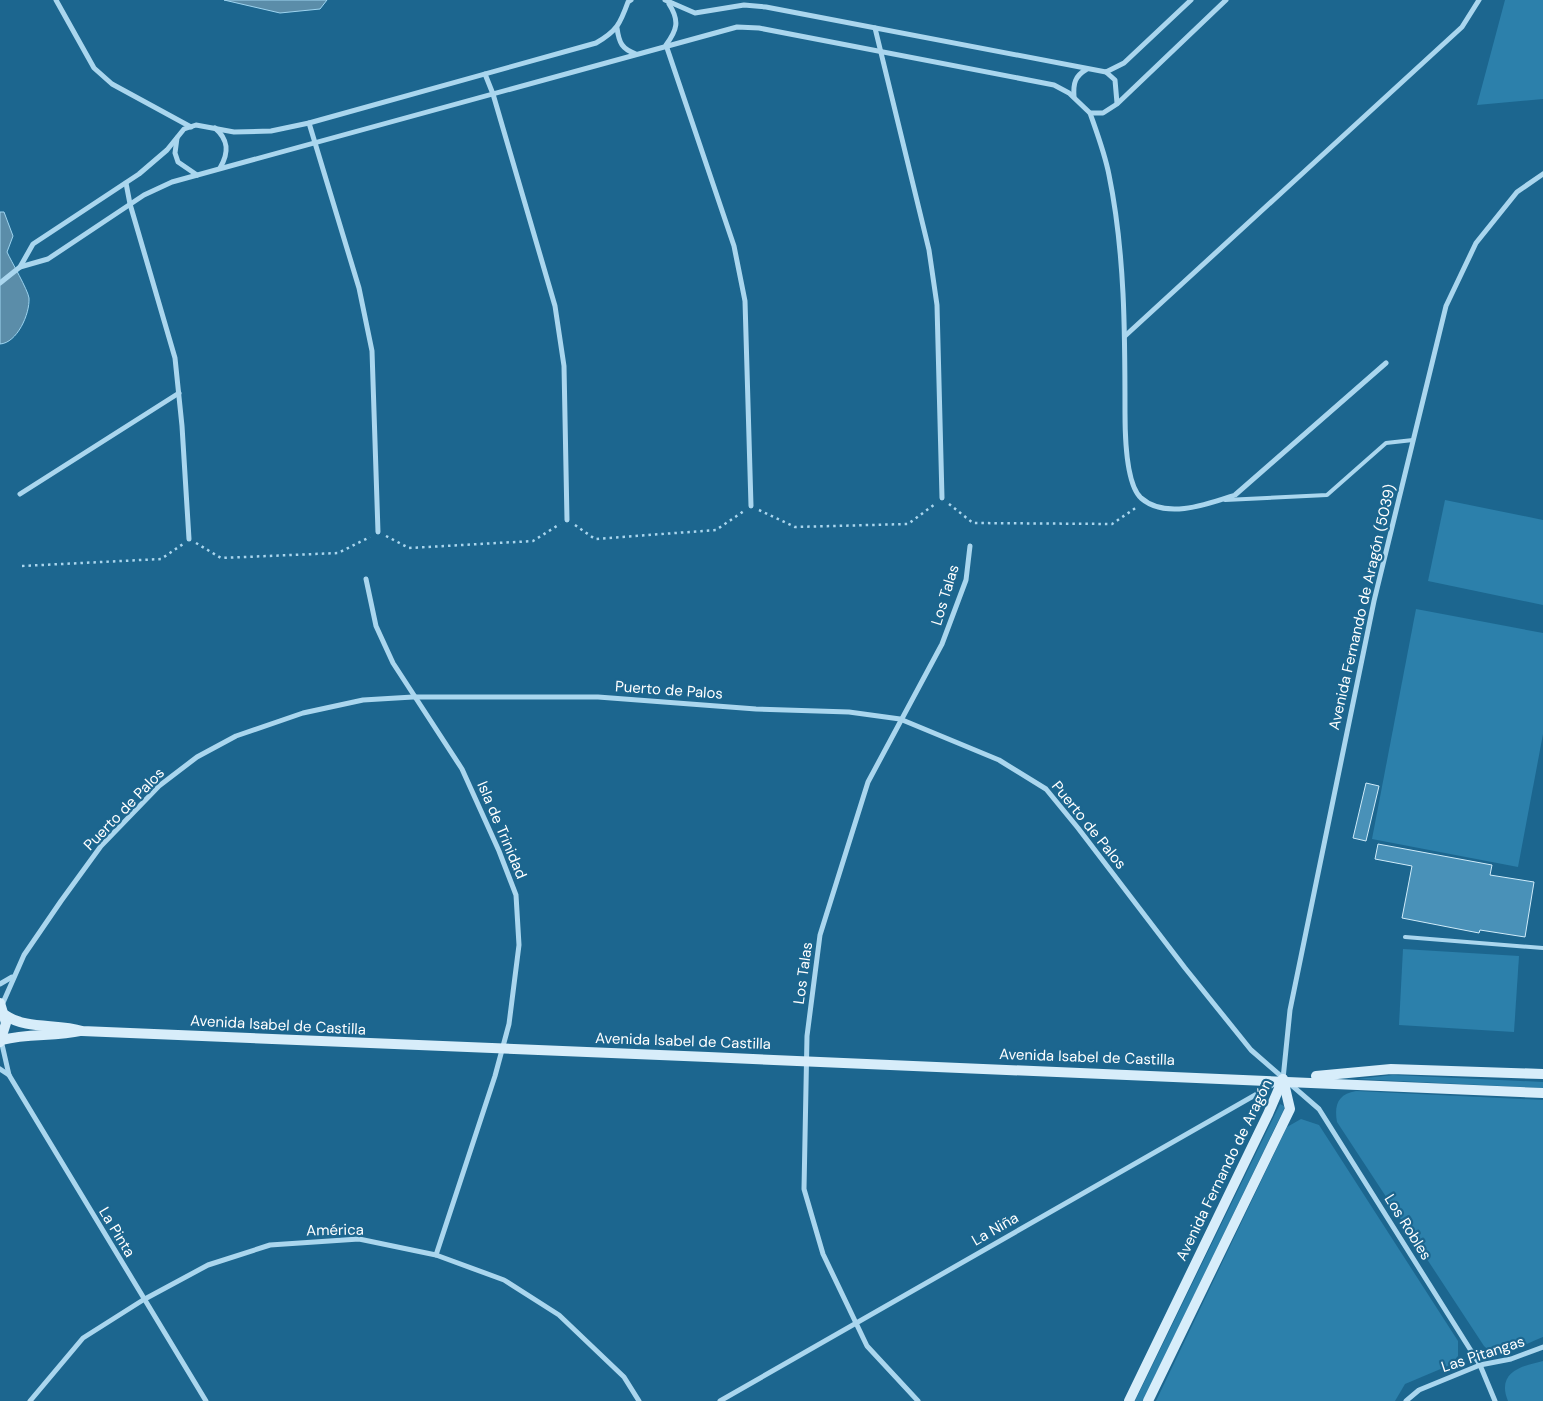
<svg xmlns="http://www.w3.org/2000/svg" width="1543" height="1401" font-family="'DM Sans',sans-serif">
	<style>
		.green { fill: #2c80ab }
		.water { fill: #5b8da9; stroke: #9dd4f0 }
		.building { fill: #4991b8; stroke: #d0ecfa }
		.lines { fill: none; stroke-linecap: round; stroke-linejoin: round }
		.path { stroke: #aad6ee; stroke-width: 2.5; stroke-dasharray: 2.5 4; stroke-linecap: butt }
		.lane { stroke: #aad6ee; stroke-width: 4 }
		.street { stroke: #aad6ee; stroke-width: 5 }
		.secondary { stroke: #d7edfa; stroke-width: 10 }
		.labels { text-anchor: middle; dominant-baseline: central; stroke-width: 4.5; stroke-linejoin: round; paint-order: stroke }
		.street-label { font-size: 15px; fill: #fff; stroke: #1c668f }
	</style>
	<rect width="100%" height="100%" fill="#1c668f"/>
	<g class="green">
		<path d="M1505,0H1543V99L1477,105Z"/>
		<path d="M1445,500L1543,520V605L1428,581Z"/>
		<path d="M1416,609L1543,633V734L1518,867L1372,839Z"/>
		<path d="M1403,949L1519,956L1514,1032L1399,1025Z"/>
		<path d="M1393,1075L1543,1082V1088L1357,1079Z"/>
		<path d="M1356,1091L1543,1100V1337C1526,1343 1499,1361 1484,1346L1337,1122C1334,1105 1338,1094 1356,1091Z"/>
		<path d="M1280,1104L1284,1106V1109L1143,1401H1135Z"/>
		<path d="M1301,1119L1319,1125L1458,1341V1356L1450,1365L1405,1384L1395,1401H1156L1287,1127Z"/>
		<path d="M1543,1361V1401H1508C1496,1372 1522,1366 1543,1361Z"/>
	</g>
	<g class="water">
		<path d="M224,0H327L320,9L280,13Z"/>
		<path d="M0,212H4L13,236L7,252C11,261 28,290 29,298C30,314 17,343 0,344Z"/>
	</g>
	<g class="building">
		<path d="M1366,783L1379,786L1366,841L1353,838Z"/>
		<path d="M1378,844L1492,865L1490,875L1534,882L1525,937L1480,930L1479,933L1402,918L1412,866L1375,859Z"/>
	</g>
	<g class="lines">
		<g class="path">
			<path d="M949,504L973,523L1112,524L1137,507"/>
			<path d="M759,510L795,527L908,524L935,504"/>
			<path d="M575,525L595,539L716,530L744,511"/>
			<path d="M386,536L409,548L533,541L560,524"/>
			<path d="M196,543L221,558L338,553L370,537"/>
			<path d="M22,566L161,559L183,544"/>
		</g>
		<g class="lane">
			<path d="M1225,500L1327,495L1386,443L1413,440"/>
			<path d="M1405,937L1543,948"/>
		</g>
		<g class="street">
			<path d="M56,0L94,68L112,84L191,127"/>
			<path d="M665,0L695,13L744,5L766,7L1106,72L1124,63L1191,0"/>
			<path d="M669,4C680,21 677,30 666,45L734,246L745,301L751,506"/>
			<path d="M617,28C619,43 622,49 636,54"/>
			<path d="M875,28L929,250L937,305L942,498"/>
			<path d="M1106,72L1115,80L1117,103"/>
			<path d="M485,74L493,94L555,306L564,366L567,520"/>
			<path d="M1074,97C1073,83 1075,76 1087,69"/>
			<path d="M1090,113C1097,133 1105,154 1109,175C1125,253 1125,334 1125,413C1125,433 1126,484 1141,498C1166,520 1208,504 1235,495L1386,363"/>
			<path d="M309,123L359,288L372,351L378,532"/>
			<path d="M215,128C229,140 229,153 220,168"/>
			<path d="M177,138L175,153L178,162L197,175"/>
			<path d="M126,183L130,204L175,358L182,426L189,539"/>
			<path d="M20,267L33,244L139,174L167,150L184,129L196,125L234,132L271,131L309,123L596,43C617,31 620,24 628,2L631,0"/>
			<path d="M0,283L20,267L48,259L144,195L172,182L737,27L759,28L1054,85L1069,93L1090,113H1103L1117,104L1226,0"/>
			<path d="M1125,336L1462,27L1479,0"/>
			<path d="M20,494L179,393"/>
			<path d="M366,579L376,626L393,663L462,769L499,851L516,895L519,945L509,1024L495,1076L436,1255"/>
			<path d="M0,984L12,977"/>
			<path d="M2,1005L24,955L61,901L101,846L159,786L197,757L236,736L303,713L363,700L413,697H598L756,709L849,712L900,719L999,760L1046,789L1078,828L1185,968L1251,1050L1319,1109L1480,1365L1495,1401"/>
			<path d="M1,1040L9,1075L206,1401"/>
			<path d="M0,1069L9,1075"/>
			<path d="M1283,1079L1290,1010L1374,601L1446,306L1476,243L1517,192L1543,174"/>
			<path d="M30,1401L83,1338L143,1300L208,1265L270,1245L359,1239L436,1255L504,1280L559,1315L624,1377L639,1401"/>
			<path d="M720,1401L1276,1083"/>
			<path d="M918,1401L867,1346L823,1254L804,1189L807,1036L820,935L868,782L942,644L966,580L970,546"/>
			<path d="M1406,1401L1419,1390L1480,1365L1511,1359L1543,1347"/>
		</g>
		<g class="secondary">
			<path d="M0,1003L6,1023L0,1042"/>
			<path d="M5,1015C27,1030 57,1023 82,1031C569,1053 1056,1069 1543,1093"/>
			<path d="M2,1040C28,1033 55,1037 81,1031"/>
			<path d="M1316,1076L1391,1069L1543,1074"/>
			<path d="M1129,1401L1268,1114L1283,1079"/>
			<path d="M1148,1401L1290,1109L1283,1079"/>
		</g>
	</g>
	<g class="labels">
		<g class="street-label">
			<text transform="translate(945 595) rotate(-73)">Los Talas</text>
			<text transform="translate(1362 607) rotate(-77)">Avenida Fernando de Aragón (5039)</text>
			<text transform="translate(669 690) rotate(4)">Puerto de Palos</text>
			<text transform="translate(124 809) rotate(-46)">Puerto de Palos</text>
			<text transform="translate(1089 825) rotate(51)">Puerto de Palos</text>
			<text transform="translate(502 830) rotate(67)">Isla de Trinidad</text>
			<text transform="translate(803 973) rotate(-82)">Los Talas</text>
			<text transform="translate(278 1025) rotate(3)">Avenida Isabel de Castilla</text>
			<text transform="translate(683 1041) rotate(2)">Avenida Isabel de Castilla</text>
			<text transform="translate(1087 1057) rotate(2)">Avenida Isabel de Castilla</text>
			<text transform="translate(1224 1170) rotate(-64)">Avenida Fernando de Aragón</text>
			<text transform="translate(1408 1227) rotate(58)">Los Robles</text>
			<text transform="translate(995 1229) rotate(-30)">La Niña</text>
			<text transform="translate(335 1230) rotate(-1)">América</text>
			<text transform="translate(117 1232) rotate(59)">La Pinta</text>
			<text transform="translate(1483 1354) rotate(-18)">Las Pitangas</text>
		</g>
	</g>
</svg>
